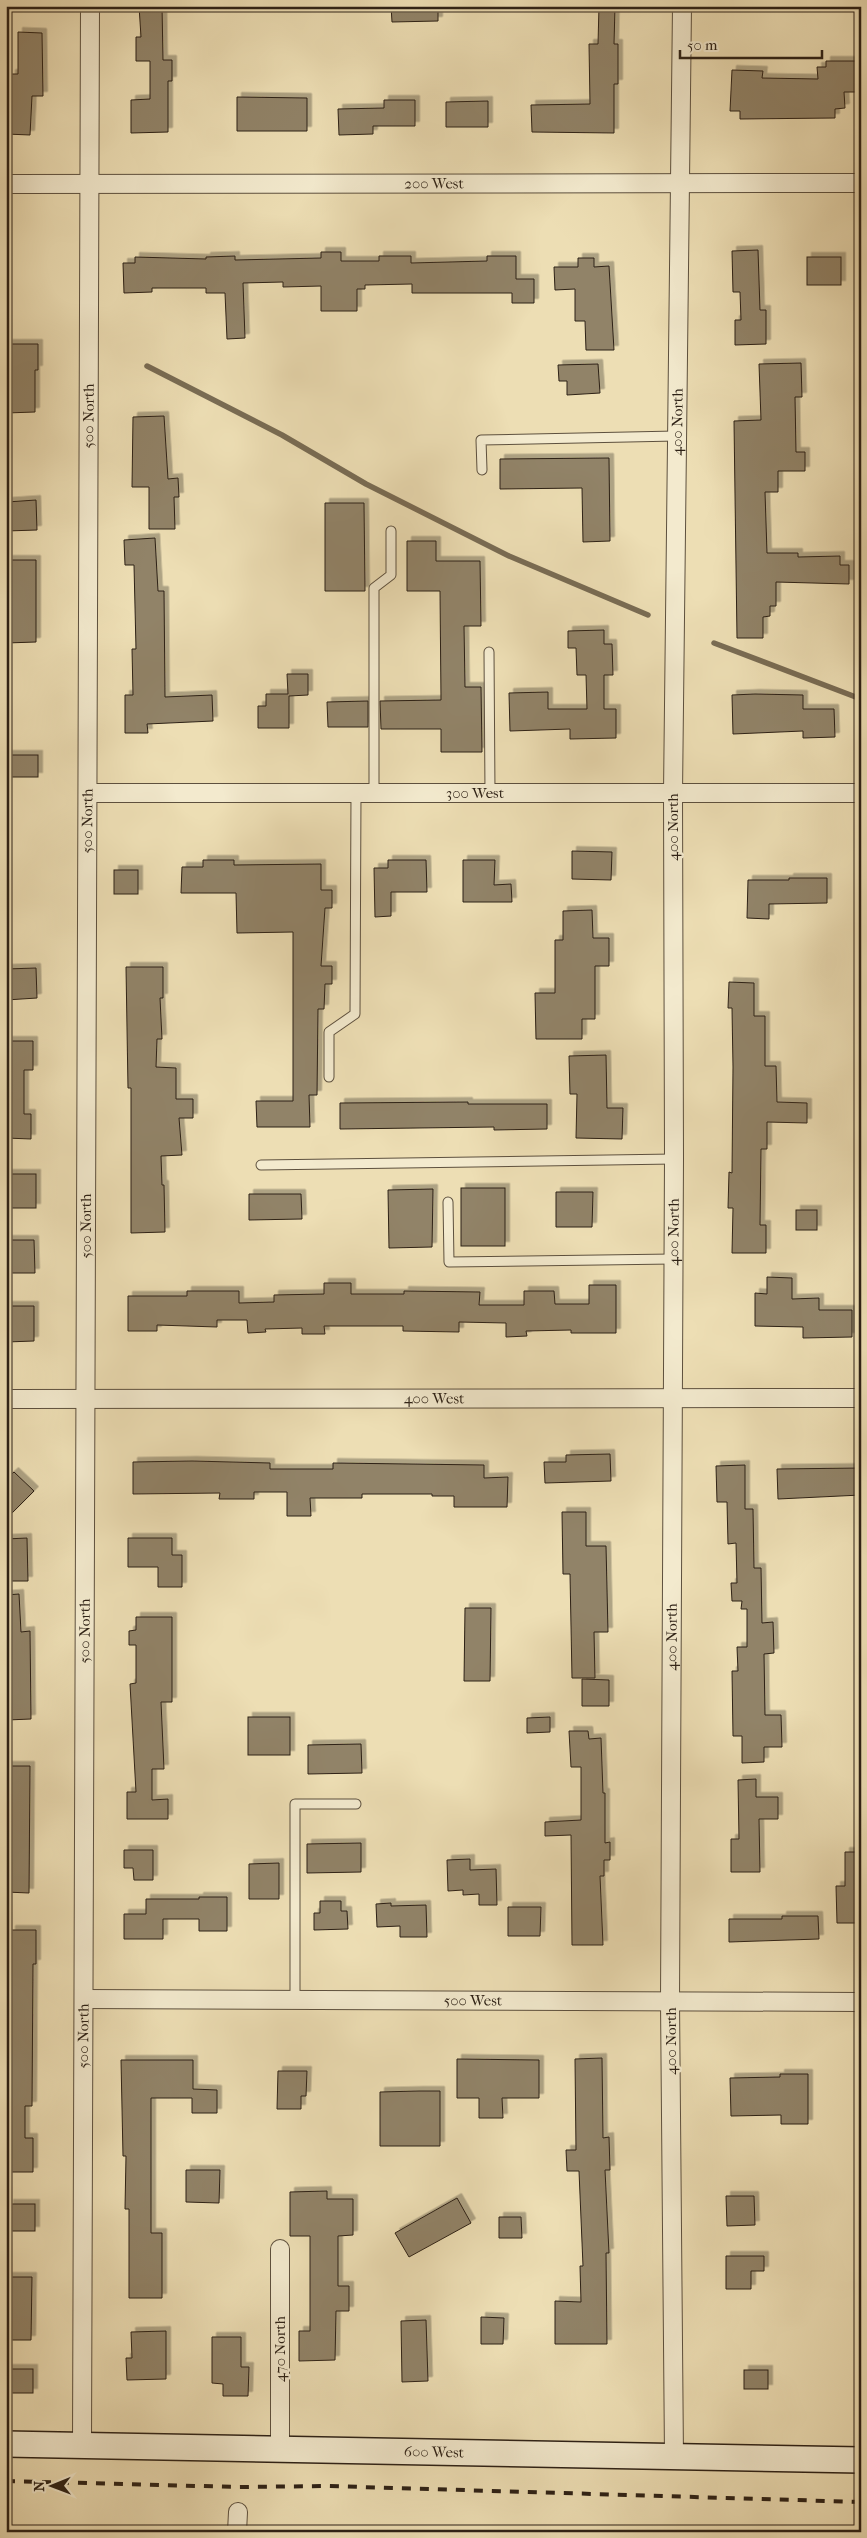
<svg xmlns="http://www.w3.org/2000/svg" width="867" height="2538" font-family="'IM FELL French Canon',serif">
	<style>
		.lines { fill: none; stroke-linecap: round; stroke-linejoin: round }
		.stream { stroke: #796c54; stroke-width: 5.5 }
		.building { fill: #918368; stroke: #2d2116; filter: url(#shadow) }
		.lane-casing { stroke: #5d503e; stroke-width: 11 }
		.street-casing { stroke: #5d503e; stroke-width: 20 }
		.secondary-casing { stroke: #2d2116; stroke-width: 28 }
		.lane { stroke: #f3eace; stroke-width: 9 }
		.street { stroke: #f3eace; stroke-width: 18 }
		.secondary { stroke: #f3eace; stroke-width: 25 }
		.rail { stroke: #2d2116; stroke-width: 4; stroke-dasharray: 9 9; stroke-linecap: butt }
		.labels { text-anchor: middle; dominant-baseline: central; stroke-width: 5; stroke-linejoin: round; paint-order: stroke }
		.street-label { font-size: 15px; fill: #2d2116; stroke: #f3eace }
	</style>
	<defs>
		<filter id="shadow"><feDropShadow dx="4.5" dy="-4.5" stdDeviation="0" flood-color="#0004"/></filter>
	</defs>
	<rect width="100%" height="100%" fill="#eddeb4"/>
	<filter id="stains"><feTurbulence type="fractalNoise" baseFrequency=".004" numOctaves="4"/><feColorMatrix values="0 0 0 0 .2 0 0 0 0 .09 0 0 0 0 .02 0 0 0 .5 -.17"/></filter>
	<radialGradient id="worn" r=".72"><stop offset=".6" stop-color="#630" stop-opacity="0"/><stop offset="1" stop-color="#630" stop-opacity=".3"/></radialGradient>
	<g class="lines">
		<g class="stream">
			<path d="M147,366L282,435L366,484L509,556L648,615"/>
			<path d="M714,643L861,699"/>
		</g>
	</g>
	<g class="building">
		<path d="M139,6H162L163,60H172V81H168V132L131,133V100L150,99V61H136V37H141Z"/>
		<path d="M391,6H438V21L392,22Z"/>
		<path d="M599,6H615L614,44H618V84H614V133L532,132L531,105L590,104L589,44H598Z"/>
		<path d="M18,32L42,33L43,96H32L30,135L6,134V109H11V74H18Z"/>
		<path d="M826,61H861V92H844L845,108L835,109V118L740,119V111H730L732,70L763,71L762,78L818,79L817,67H826Z"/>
		<path d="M237,97L307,98V131H237Z"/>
		<path d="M384,100H415V126H373V134L339,135L338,109L384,108Z"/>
		<path d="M488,101V127H446V102Z"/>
		<path d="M758,250L760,310H766V344L735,345V320H741L740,292H733L732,251Z"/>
		<path d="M321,252H341V261H379V256H411V263L487,261V256H516V279H534V303H512V293H412V284L365,285V289H357V311H321V286L283,287V282L243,283L245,338L227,339L225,293H206V288H152V292L124,293L123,263H135V257L206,259V257L235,256V260L321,258Z"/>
		<rect x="807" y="257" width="34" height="28"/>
		<path d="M578,258H594V267L609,266L614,350H586L585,321H575V289L555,290L554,267H578Z"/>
		<path d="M8,344H38V370H35V412L6,413Z"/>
		<path d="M801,363L802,397H795L796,452H805V471H778V492H765L767,553H798V557L840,556V565H849V584L776,582V606H770V616L763,617V638H737L734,421L761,420L759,364Z"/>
		<path d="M598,364L600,393L567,395V381H559L558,365Z"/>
		<path d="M164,416L168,479L178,478L179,497H174L175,529H149V487H132L133,417Z"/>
		<path d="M609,458L610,541L583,542L582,488L500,489V459Z"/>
		<path d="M36,500L37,530L6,531L7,502Z"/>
		<path d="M325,503H364L365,591H325Z"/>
		<path d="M155,538L158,591H164L165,697L212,695L213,721L147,724L148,733H125V695H133L132,649H136L134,565H125L124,540Z"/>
		<path d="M407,541H436V561H480L481,626H464L465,687H481L482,752H441V729H381L380,701L441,700L440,591H407Z"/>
		<path d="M8,560H36V642L6,643V624H9Z"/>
		<path d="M604,630V644H612L613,675H604V709H616V738L570,739V729L510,731L509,693L548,692V709H587L586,675H577L576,648H568V631Z"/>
		<path d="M287,674H308V695L289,696V728H258V706H266V694H288Z"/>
		<path d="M755,694L803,695V709H834L835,737L803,738V731L733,734L732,695Z"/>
		<path d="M368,701V727H328L327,702Z"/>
		<rect x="6" y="755" width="32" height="22"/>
		<path d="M572,851L612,852L611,880L572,879Z"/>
		<path d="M203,860H234V865L321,864V890H332V908H325L321,966H332V984H325L324,1009H318L317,1095H309L310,1127H257L256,1101H293V932L237,933L236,893H181L182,867H203Z"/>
		<path d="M388,860H426L427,892H391V916L375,917L374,868H388Z"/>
		<path d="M463,860H495L494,885L511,884L512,902H463Z"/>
		<rect x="114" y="870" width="24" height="24"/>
		<path d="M789,878H827V903L769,904V919L747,918L748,880H789Z"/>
		<path d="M592,910L593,938H609V966H595V1019H582V1039H536L535,993H555V940H563V911Z"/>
		<path d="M126,967H163V998H160L162,1039H157L156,1067L176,1068V1099H193V1118H179L182,1155L161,1156L162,1185H164L165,1232L131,1233V1088H128Z"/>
		<path d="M36,968L37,998L6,1000V969Z"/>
		<path d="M729,982L754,983V1016H765V1066H776L777,1102L807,1103V1123L767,1122V1149H761L760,1225H766V1253H732L733,1208H728L729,1172L732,1173L733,1067L732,1008H728Z"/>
		<path d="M6,1041H33V1070H24V1114H31V1139L6,1138Z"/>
		<path d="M606,1055L607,1108H623L622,1139L576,1138L577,1094H570L569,1056Z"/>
		<path d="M468,1102V1104H547V1129L494,1130V1127L340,1129V1103Z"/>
		<rect x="6" y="1174" width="30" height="34"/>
		<rect x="461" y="1188" width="44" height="58"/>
		<path d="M433,1189L432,1247L389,1248L388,1190Z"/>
		<path d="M556,1192H593L592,1227H556Z"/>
		<path d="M249,1194H301L302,1219L249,1220Z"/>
		<rect x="796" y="1210" width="21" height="20"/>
		<path d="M6,1240H34L35,1273H6Z"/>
		<path d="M767,1277L792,1278V1299L819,1298V1310H852V1337L803,1338V1327L755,1326V1293L767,1294Z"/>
		<path d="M324,1283H351V1294H404V1291L480,1292L479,1305H524V1291H554L555,1304H589V1285H616V1333H571V1330L526,1331L527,1336L506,1337V1323L459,1322V1332L403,1331V1326H324L325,1334H302V1328L265,1329L266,1332L248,1333L247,1320H217V1327L157,1325V1331H128V1296H187V1291H239V1303L274,1302V1295L324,1294Z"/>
		<path d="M6,1306H34V1341L6,1342Z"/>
		<path d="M610,1454L611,1481L545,1483L544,1462H566V1455Z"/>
		<path d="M192,1461L270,1463V1469H333V1463L484,1465V1478L508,1477L507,1507H454V1496H432V1494H362V1498H310L311,1516H287V1492H254V1499H219L220,1493L133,1494V1462Z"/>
		<path d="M745,1465V1509H753L754,1568H761L762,1623L773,1622L774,1653L764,1654L765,1715H781L782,1747H764V1762L742,1763V1736H733L732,1671H738L737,1647H747V1609H741L742,1601H732L731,1583H737L736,1543L728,1544L727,1502H717L716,1466Z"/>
		<path d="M861,1468V1495L778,1499L777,1469Z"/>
		<path d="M14,1472L34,1491L6,1519V1479Z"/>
		<path d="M562,1512H586V1546H606L608,1632H594L595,1678H572L570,1574H563Z"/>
		<path d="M27,1538L28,1581H6V1539Z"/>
		<path d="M128,1538H172V1555H182V1587H158V1567H128Z"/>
		<path d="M19,1594L21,1632L30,1631L31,1719L7,1720L6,1595Z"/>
		<path d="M465,1608H491L490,1681H464Z"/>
		<path d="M136,1617H172V1702H161L164,1769H152V1800L168,1799V1819H127V1792H136L130,1684L136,1683V1645H129V1631L136,1630Z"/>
		<path d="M582,1679L609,1680V1706H582Z"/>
		<rect x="248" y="1717" width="42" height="38"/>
		<path d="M550,1717V1732L527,1733V1718Z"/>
		<path d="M569,1731H588L589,1739L601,1738L603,1793H605V1843L610,1842V1860H604V1876H600L603,1945H572L571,1835L545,1836V1822L581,1820V1767H571Z"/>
		<path d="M361,1744L362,1773L308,1774V1745Z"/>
		<path d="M6,1766H30L29,1893L6,1892Z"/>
		<path d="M756,1779V1797H778V1819H759L760,1872H731V1839H739L738,1780Z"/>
		<path d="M361,1843V1872L307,1873V1844Z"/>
		<path d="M124,1850H153V1880H134L133,1868H124Z"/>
		<path d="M845,1852H861V1923H837L836,1886H845Z"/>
		<path d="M470,1859V1870L496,1869L497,1905H479V1894L463,1895V1890L448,1891L447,1860Z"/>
		<path d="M279,1863V1899H249V1864Z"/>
		<path d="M199,1897H227V1931H199V1919H163V1939H124V1914H146V1899H199Z"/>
		<path d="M320,1901H341V1911H347L348,1929L314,1930V1913H320Z"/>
		<path d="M391,1903V1906L426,1905L427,1937H400V1926L377,1927L376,1904Z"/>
		<path d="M508,1907H541L540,1936H508Z"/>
		<path d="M782,1916H818L819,1939L729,1942V1919H782Z"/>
		<path d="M11,1930H36V1964H33L32,2106H25V2138H33V2172H9V2143H6V1985H11Z"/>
		<path d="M602,2058L603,2138L609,2137L610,2170H605L609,2253H606L607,2344H555V2301L581,2302L580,2266H583L579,2171H567L566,2150H576L575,2059Z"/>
		<path d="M457,2059L539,2060V2098H502L503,2118H479V2098H457Z"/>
		<path d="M121,2060H193V2089L217,2090V2113H192V2098H151V2233H162V2298H129V2209H125L126,2156H123Z"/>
		<path d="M278,2071H307L306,2096H301V2109H277Z"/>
		<path d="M780,2074H808V2124H781V2115L731,2116L730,2078L780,2077Z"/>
		<path d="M419,2091H440V2146H380V2092Z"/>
		<path d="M186,2170H220L219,2203L186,2202Z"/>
		<path d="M327,2191V2199H353V2235L338,2236V2286H349V2311H336L335,2360L299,2361V2331H310V2236H290V2192Z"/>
		<path d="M726,2196H754L755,2225L727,2226Z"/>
		<path d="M457,2198L471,2223L409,2257L395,2233Z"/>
		<rect x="9" y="2204" width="26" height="27"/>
		<path d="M499,2217H521L522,2238H499Z"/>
		<path d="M726,2256H764V2271H751V2289H726Z"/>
		<path d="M6,2277H32L31,2340H6Z"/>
		<path d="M481,2317L504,2318L503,2344H481Z"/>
		<path d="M426,2320L428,2381L402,2382L401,2321Z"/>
		<path d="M166,2331V2379L127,2380L126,2358H132L131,2332Z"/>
		<path d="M212,2337H241V2367H249L248,2396H223V2384L212,2383Z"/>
		<rect x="6" y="2369" width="27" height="24"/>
		<rect x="744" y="2370" width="24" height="19"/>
	</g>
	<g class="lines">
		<g class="lane-casing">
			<g id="lane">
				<path d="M482,470L481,440L676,436"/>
				<path d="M489,652L490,793"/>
				<path d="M374,793V588L391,575V531"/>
				<path d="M329,1077V1032L355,1014L356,793"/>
				<path d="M261,1165L674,1159"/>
				<path d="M448,1202L449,1262L673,1259"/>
				<path d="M295,1999V1804H356"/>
			</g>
		</g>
		<g class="street-casing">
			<g id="street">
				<path id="s1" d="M6,184L861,183"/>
				<path id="s2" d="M89,793H861"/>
				<path id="s3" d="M6,1399L861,1398"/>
				<path id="s4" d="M84,1999L861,2002"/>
				<path id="s5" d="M82,2446L90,6"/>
				<path d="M280,2449V2249"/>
				<path id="s6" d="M674,2457L670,2001L674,1159L673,793L682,6"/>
				<path d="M237,2532L238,2512"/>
			</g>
		</g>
		<g class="secondary-casing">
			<g id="secondary">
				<path id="s7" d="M6,2444L861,2460"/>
			</g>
		</g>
		<use href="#lane" class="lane"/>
		<use href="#street" class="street"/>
		<use href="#secondary" class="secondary"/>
		<path class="rail" d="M6,2481L238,2487L328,2486L861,2502"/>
	</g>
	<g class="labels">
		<g class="street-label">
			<text stroke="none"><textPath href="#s1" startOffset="428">200 West</textPath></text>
			<text stroke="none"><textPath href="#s5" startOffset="2030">500 North</textPath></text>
			<text stroke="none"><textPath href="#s6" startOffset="2035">400 North</textPath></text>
			<text stroke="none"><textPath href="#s2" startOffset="386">300 West</textPath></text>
			<text stroke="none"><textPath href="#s5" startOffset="1625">500 North</textPath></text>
			<text transform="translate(673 827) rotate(-90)">400 North</text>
			<text stroke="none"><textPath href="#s5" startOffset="1220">500 North</textPath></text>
			<text stroke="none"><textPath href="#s6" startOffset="1225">400 North</textPath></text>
			<text stroke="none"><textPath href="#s3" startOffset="428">400 West</textPath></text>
			<text stroke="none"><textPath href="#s5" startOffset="815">500 North</textPath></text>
			<text stroke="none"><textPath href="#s6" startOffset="820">400 North</textPath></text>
			<text stroke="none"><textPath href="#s4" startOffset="389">500 West</textPath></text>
			<text stroke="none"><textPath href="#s5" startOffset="410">500 North</textPath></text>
			<text transform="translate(671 2041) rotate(-90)">400 North</text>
			<text transform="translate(280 2349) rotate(-90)">470 North</text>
			<text stroke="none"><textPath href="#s7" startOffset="428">600 West</textPath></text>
		</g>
	</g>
	<rect width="867" height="2538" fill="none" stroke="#eddeb4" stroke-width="25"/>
	<rect x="8" y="8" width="852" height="2523" fill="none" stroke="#2d2116" stroke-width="2.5"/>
	<rect x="12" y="12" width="842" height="2513" fill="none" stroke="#2d2116"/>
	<g transform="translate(52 2486) rotate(269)" stroke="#f3eace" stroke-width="4" paint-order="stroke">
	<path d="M0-4L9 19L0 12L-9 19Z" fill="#2d2116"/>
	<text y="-8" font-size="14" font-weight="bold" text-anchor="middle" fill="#2d2116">N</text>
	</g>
	<path d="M680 50v8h142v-8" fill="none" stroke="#2d2116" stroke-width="2.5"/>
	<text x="687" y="50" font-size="15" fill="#2d2116" stroke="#f3eace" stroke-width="4" paint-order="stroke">50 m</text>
	<rect width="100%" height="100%" filter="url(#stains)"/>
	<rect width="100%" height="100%" fill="url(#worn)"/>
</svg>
